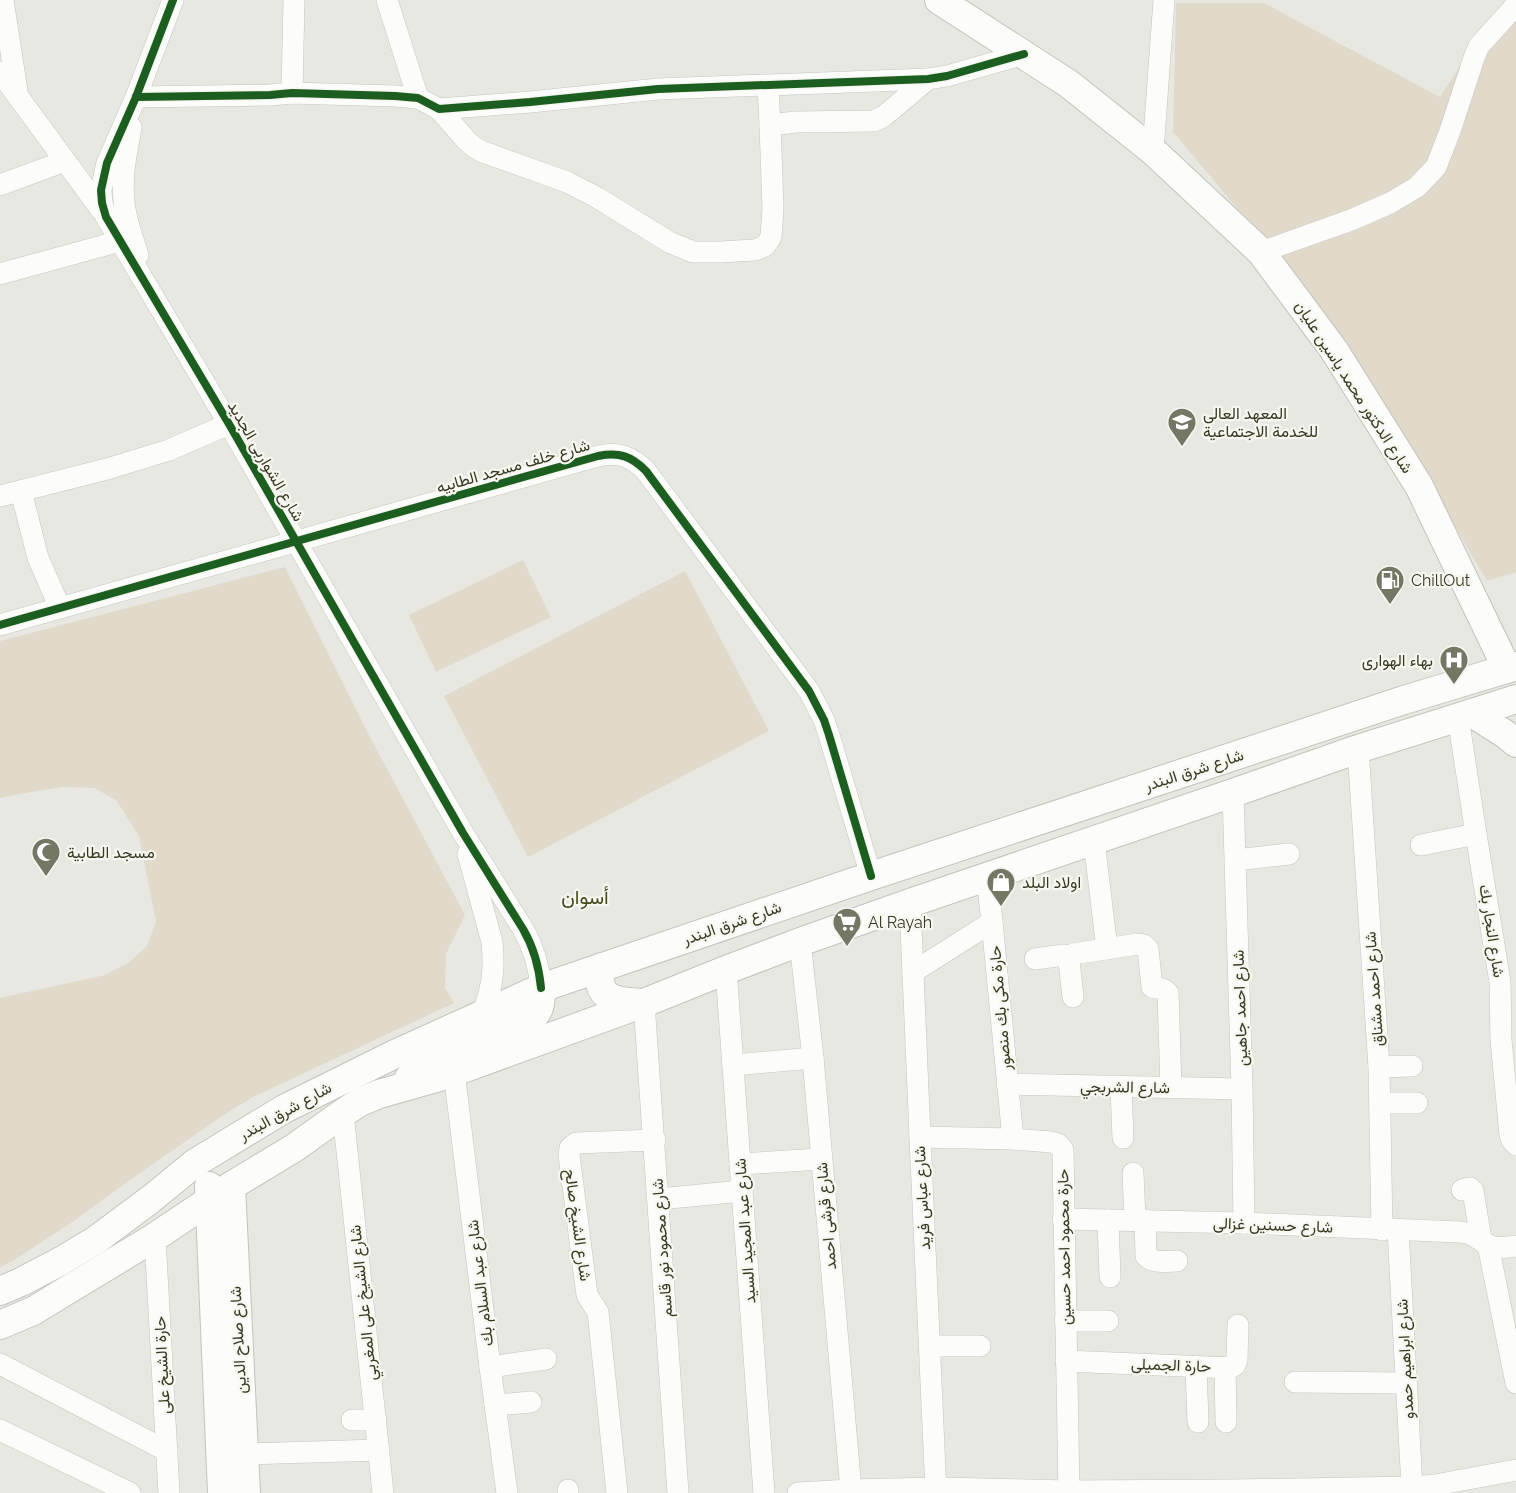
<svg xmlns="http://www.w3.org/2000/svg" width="1516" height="1493" font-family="Raleway,Vazirmatn,sans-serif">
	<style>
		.green { fill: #e1dacb }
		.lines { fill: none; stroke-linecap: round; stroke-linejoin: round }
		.street-casing { stroke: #c5c5c0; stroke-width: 22 }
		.secondary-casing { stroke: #c3c3bd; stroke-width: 30 }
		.street { stroke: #fcfcfb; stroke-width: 21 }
		.secondary { stroke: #fcfcfb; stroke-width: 28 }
		.cycleway-casing { stroke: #f7f6f0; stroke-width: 11 }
		.cycleway { stroke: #1b5e20; stroke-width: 8 }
		.labels { text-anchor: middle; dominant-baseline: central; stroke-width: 4.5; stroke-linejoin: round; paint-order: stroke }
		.street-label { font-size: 16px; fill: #373a21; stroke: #f7f6f0 }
		.poi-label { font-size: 16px; fill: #373a21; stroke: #f7f6f0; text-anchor: start }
		.quarter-label { font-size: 20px; fill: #454b1e; stroke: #f7f6f0 }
	</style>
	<rect width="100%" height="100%" fill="#e8e8e2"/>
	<g class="green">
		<path d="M1516,0V572L1487,581L1381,401L1261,237L1173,132L1176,3H1264L1440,97L1468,53Z"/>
		<path d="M523,560L551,617L436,672L409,615Z"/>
		<path d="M285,567L370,737L465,915L446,954L445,988L454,1003L253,1097L222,1116L133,1178L71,1223L11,1262L0,1267V998L105,975L128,963L147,946L156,922L139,836L116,800L94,788L63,787L31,792L0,798V641Z"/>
		<path d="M685,571L769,731L528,857L444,696Z"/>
	</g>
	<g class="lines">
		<g class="street-casing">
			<g id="street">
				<path d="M3,0L17,91"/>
				<path d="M173,0L136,97L107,163L101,190L102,203L106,217L229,424L463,833L523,929C534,948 539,966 541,988"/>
				<path d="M387,0L418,98"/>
				<path d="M0,72L102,211"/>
				<path d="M768,86L770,125"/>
				<path d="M292,93L294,0"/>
				<path d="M136,97L270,95L292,93L395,96L418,98L439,109L530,102L658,89L928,79L947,76L1024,54"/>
				<path d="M439,109L467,141L474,147L483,152L567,182L598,198L669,242L693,252H720L755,250L765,246L771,237L773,208L770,125L796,122L874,121L884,116L928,79"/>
				<path d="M131,127C127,151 121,176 124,201C125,219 133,238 138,255"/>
				<path d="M1153,151L1164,0"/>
				<path d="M0,185L65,161"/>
				<path d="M1261,252L1351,220L1390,203L1417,187L1436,167L1450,131L1475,55L1479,46L1516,5"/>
				<path d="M0,274L120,241"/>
				<path d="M21,491L38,558L60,608"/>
				<path d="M0,496L107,469L169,450L229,424"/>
				<path d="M0,625L598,456C620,452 631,456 646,471L809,691L824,720L829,735L871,876"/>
				<path d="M1458,717L1476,834L1500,982L1501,1040L1510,1135L1512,1140L1516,1145"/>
				<path d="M1358,749L1379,1067L1382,1230"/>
				<path d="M1233,793L1242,1089L1244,1223"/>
				<path d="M1094,841L1107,949"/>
				<path d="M1421,845L1476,834"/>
				<path d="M468,854L492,942C495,970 492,989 482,1015"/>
				<path d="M1236,860L1289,854"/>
				<path d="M987,877L992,922L1013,1139"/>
				<path d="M910,903L920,1137L936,1493"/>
				<path d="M800,942L813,1058L851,1490"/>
				<path d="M1035,959L1064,955L1070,957"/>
				<path d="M726,970L764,1493"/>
				<path d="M913,972L992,922"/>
				<path d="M1073,997L1069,961L1070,957L1073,954L1138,944L1144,945L1148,949L1152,987C1158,990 1163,986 1168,993L1171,1088"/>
				<path d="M644,1003L678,1493"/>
				<path d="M733,1065L813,1058"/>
				<path d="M1379,1067L1412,1066"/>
				<path d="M454,1072L490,1367L507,1493"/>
				<path d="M1007,1084L1242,1089"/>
				<path d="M1121,1087L1123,1138"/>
				<path d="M1380,1103H1417"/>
				<path d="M343,1113L383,1493"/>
				<path d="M920,1137L1013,1139L1051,1142L1058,1144L1063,1150L1069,1493"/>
				<path d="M740,1164L821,1159"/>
				<path d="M1133,1173L1135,1220"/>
				<path d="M1462,1190L1470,1188L1473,1191L1481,1239"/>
				<path d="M659,1199L742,1191"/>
				<path d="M1063,1219L1244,1223L1460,1232C1477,1233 1478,1242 1491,1246C1499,1249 1508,1247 1516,1246"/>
				<path d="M1108,1220L1110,1277"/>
				<path d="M1145,1220L1146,1256C1153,1264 1167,1261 1177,1261"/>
				<path d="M1398,1230L1412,1487"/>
				<path d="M155,1237L169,1493"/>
				<path d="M1488,1245L1516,1383"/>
				<path d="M1065,1321H1108"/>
				<path d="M929,1346H980"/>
				<path d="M1066,1361L1230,1368L1235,1365L1237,1360L1238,1325"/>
				<path d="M0,1364L167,1451"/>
				<path d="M1196,1366L1198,1422"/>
				<path d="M490,1367L546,1359"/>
				<path d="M1225,1367L1226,1422"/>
				<path d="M1295,1382L1406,1383"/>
				<path d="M495,1405L531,1402"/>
				<path d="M352,1420H376"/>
				<path d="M0,1430L130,1493"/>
				<path d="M244,1454L379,1450"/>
				<path d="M568,1490V1493"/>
				<path d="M617,1493L598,1312L587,1295L569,1155L570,1148L576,1143L655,1140"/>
				<path d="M798,1493L851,1490L936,1488L1068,1491L1234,1490L1412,1487L1435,1485L1516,1470"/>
			</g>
		</g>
		<g class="secondary-casing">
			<g id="secondary">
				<path d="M939,0L1069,84L1153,151L1261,252L1334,350L1419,486L1507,669"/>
				<path d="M1472,713L1505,734L1516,743"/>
				<path d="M602,967C593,1001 619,1002 644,1003"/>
				<path d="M409,1078L423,1064L428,1061L528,1022C541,1011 541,1003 541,988"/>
				<path d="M209,1186L222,1493"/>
				<path d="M231,1186L246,1493"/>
				<path d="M0,1291L21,1282L61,1261L96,1240L151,1199L195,1163L284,1109L395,1054L541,988L871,876L1404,700L1516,666"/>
				<path d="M0,1325L33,1311L155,1237L231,1186L294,1148L343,1113L360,1102L379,1094L443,1076L644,1003L726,970L800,942L910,903L1233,793L1358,749L1516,699"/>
			</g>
		</g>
		<use href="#street" class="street"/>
		<use href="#secondary" class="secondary"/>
		<g class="cycleway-casing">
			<g id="cycleway">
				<path d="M173,0L136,97L107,163L101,190L102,203L106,217L229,424L463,833L523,929C534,948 539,966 541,988"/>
				<path d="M136,97L270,95L292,93L395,96L418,98L439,109L530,102L658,89L928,79L947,76L1024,54"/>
				<path d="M0,625L598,456C620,452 631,456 646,471L809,691L824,720L829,735L871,876"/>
			</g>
		</g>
		<use href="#cycleway" class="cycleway"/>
	</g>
	<defs>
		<g id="university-pin" transform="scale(1.5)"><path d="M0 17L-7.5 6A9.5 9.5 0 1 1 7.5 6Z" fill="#757765" stroke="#f7f6f0"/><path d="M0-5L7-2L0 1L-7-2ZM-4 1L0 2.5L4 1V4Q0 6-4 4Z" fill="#fff"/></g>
		<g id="fuel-pin" transform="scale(1.5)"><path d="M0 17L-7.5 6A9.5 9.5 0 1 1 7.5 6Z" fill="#757765" stroke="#f7f6f0"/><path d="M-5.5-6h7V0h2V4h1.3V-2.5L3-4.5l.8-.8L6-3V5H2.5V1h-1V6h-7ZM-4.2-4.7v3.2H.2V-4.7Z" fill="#fff"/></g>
		<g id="hospital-pin" transform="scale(1.5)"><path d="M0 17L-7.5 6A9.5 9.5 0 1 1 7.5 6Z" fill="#757765" stroke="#f7f6f0"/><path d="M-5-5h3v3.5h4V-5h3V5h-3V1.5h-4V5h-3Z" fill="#fff"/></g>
		<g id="mosque-pin" transform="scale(1.5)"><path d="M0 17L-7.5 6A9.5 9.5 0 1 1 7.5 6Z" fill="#757765" stroke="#f7f6f0"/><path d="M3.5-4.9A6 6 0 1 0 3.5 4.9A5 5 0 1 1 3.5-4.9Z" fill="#fff"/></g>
		<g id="shop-pin" transform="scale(1.5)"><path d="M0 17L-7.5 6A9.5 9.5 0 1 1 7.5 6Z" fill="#757765" stroke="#f7f6f0"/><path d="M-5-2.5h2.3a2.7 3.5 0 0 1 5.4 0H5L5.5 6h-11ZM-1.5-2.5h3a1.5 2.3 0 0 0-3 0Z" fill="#fff"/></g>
		<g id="supermarket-pin" transform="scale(1.5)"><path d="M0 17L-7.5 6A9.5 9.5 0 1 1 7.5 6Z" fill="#757765" stroke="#f7f6f0"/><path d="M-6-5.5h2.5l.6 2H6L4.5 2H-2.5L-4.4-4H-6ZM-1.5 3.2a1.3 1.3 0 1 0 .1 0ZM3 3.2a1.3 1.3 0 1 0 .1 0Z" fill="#fff"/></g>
	</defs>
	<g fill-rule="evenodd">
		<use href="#university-pin" x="1182" y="422"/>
		<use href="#fuel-pin" x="1390" y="580"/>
		<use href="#hospital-pin" x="1454" y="660"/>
		<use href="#mosque-pin" x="46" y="852"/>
		<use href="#shop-pin" x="1001" y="882"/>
		<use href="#supermarket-pin" x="847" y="922"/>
	</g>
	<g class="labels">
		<g class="street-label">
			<text transform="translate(1354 387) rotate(57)">شارع الدكتور محمد ياسين عليان</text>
			<text transform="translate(266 461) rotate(60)">شارع الشواربى الجديد</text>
			<text transform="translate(513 466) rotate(-16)">شارع خلف مسجد الطابيه</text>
			<text transform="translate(1194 770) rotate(-18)">شارع شرق البندر</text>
			<text transform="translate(732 923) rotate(-19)">شارع شرق البندر</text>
			<text transform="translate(1492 931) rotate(81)">شارع النجار بك</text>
			<text transform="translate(1374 989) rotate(-94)">شارع احمد مشناق</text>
			<text transform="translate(1000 1008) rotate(-95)">حارة مكى بك منصور</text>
			<text transform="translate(1240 1008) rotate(-92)">شارع احمد جاهين</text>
			<text transform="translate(1125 1087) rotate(1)">شارع الشربجي</text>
			<text transform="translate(285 1111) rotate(-29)">شارع شرق البندر</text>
			<text transform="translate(922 1198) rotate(-93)">شارع عباس فريد</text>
			<text transform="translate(826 1216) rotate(-95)">شارع قرشى احمد</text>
			<text transform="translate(578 1225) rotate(82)">شارع الشيخ صالح</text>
			<text transform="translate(1273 1225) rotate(2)">شارع حسنين غزالى</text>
			<text transform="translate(745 1231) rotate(-94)">شارع عبد المجيد السيد</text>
			<text transform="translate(1064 1247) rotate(-91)">حارة محمود احمد حسين</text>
			<text transform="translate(662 1248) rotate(-94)">شارع محمود نور قاسم</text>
			<text transform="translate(480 1283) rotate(-97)">شارع عبد السلام بك</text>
			<text transform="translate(363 1303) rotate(-96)">شارع الشيخ على المغربي</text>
			<text transform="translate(238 1340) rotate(-93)">شارع صلاح الدين</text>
			<text transform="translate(1405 1359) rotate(-93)">شارع ابراهيم حمدو</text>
			<text transform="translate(162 1365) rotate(-93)">حارة الشيخ على</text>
			<text transform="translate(1171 1365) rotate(2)">حارة الجميلى</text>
		</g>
		<g class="poi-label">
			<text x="1203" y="413">المعهد العالى<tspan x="1203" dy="18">للخدمة الاجتماعية</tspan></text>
			<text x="1411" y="580">ChillOut</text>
			<text x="1433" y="660" text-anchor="end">بهاء الهوارى</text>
			<text x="67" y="852">مسجد الطابية</text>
			<text x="1022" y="882">اولاد البلد</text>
			<text x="868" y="922">Al Rayah</text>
		</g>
		<g class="quarter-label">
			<text x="585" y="897">أسوان</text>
		</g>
	</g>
</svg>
